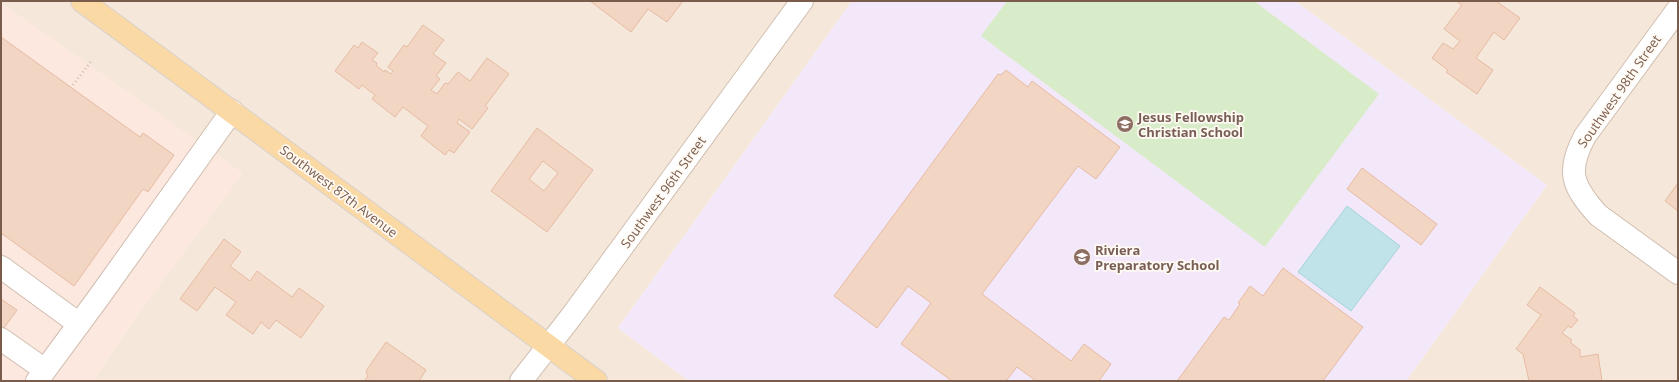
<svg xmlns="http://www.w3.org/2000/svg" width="1679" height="382" font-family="'Open Sans',sans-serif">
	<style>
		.residential { fill: #f5e8da }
		.commercial { fill: #fde8e0 }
		.education { fill: #f3e8fa }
		.green { fill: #d8ecc9 }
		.water { fill: #bfe3e8; stroke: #a5d3da }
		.building { fill: #f3d5c3; stroke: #e6bba3; fill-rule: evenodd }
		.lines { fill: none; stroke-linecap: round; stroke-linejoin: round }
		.minor-casing { stroke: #d1beb0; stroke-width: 24 }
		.major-casing { stroke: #dad1cd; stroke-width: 24 }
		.path { stroke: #d9b8a5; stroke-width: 2.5; stroke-dasharray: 1 3; stroke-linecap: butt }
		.minor { stroke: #fff; stroke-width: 22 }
		.major { stroke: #fbd9a5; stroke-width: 22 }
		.labels { text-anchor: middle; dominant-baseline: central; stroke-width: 3.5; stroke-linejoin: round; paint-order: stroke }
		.street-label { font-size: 13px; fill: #7a5c4d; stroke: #fffaf3 }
		.education-label { font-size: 13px; font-weight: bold; fill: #785e54; stroke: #fffaf3; text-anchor: start }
	</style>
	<rect width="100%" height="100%" fill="#fdf6ec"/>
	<g class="residential">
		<path d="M1,1H852L618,328L689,381H93L141,310L242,173L1,3Z"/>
		<path d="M1295,1H1678V381H1406L1547,185Z"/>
	</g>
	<path class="commercial" d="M1,3L243,173L141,310L93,381H1Z"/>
	<path class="education" d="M852,1H1295L1547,185L1406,381H689L618,328Z"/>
	<path class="green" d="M1007,1H1254L1379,94L1265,247L981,36Z"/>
	<path class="water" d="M1347,206L1400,246L1351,311L1298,272Z"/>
	<g class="building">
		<path d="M590,1H683L667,22L648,9L631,32Z"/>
		<path d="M1456,1H1496L1520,18L1504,40L1494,32L1476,58L1493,70L1477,94L1446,72L1448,70L1432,58L1443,43L1453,49L1460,41L1444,29L1462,5Z"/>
		<path d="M423,25L444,40L433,54L446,63L436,76L440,79L431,90L437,94L445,83L448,84L458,72L470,81L487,58L509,74L485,106L488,108L472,129L459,119L457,123L470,132L454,153L449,150L445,155L421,136L428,126L403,107L395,117L372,99L375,95L362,85L359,89L335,71L354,45L358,48L362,42L378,53L372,60L377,63L376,65L384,72L385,70L391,74L393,71L388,67L404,45L407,47Z"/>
		<path d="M1,37L140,137L143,133L174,155L148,192L143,189L74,286L1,233Z"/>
		<path d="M1006,70L1028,87L1032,81L1120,147L1096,179L1078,166L982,294L1071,361L1084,344L1111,364L1099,381H1036L1017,367L1006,381H952L901,344L931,303L908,286L877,328L834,296L998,74L1001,75Z"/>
		<path d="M537,128L593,170L547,232L491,191ZM543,161L558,173L544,191L529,179Z"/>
		<path d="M1362,168L1437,224L1421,245L1347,189Z"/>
		<path d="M1678,183V211L1665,201Z"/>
		<path d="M224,239L241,252L230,266L250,281L257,271L292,297L299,288L324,306L301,338L276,320L269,329L261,322L253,334L226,315L236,302L215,287L197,311L180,299Z"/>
		<path d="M1283,268L1363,327L1323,381H1177L1224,317L1229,320L1240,304L1238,303L1250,286L1263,296Z"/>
		<path d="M1540,287L1575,313L1573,316L1578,320L1571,328L1568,326L1562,333L1572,340L1570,342L1580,350V357L1598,354L1602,381H1529L1523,354L1516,349L1541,315L1527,305Z"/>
		<path d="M1,299L17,310L1,332Z"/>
		<path d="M386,342L426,370L419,381H364L368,376L366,371Z"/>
	</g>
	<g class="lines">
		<g class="minor-casing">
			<g id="minor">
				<path d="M1678,9L1585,136C1566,171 1572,186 1598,215L1678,273"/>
				<path d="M1,267L79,324"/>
				<path d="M1,339L45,370"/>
				<path d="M37,381L99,297L232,111"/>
				<path d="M521,381L571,317L802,1"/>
			</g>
		</g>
		<g class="major-casing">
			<path id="major" d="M82,1L596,381"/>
		</g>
		<path class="path" d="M73,85L92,60"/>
		<use href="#minor" class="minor"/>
		<use href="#major" class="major"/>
	</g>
	<defs>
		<g id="school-disc" transform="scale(0.9)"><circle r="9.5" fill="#8d6e63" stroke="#fffaf3"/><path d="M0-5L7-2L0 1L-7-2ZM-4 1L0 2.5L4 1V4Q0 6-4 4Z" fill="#fff"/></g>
	</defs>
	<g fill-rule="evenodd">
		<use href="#school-disc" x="1125" y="124"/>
		<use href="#school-disc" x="1082" y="257"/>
	</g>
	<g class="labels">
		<g class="street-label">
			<text transform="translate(1619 91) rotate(-55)">Southwest 98th Street</text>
			<text transform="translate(339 191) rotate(37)">Southwest 87th Avenue</text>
			<text transform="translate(663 192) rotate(-54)">Southwest 96th Street</text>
		</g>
		<g class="education-label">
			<text x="1138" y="117">Jesus Fellowship<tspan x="1138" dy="15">Christian School</tspan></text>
			<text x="1095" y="250">Riviera<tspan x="1095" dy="15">Preparatory School</tspan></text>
		</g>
	</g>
	<rect width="1679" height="382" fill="none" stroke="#7a5c4d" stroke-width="4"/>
</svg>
